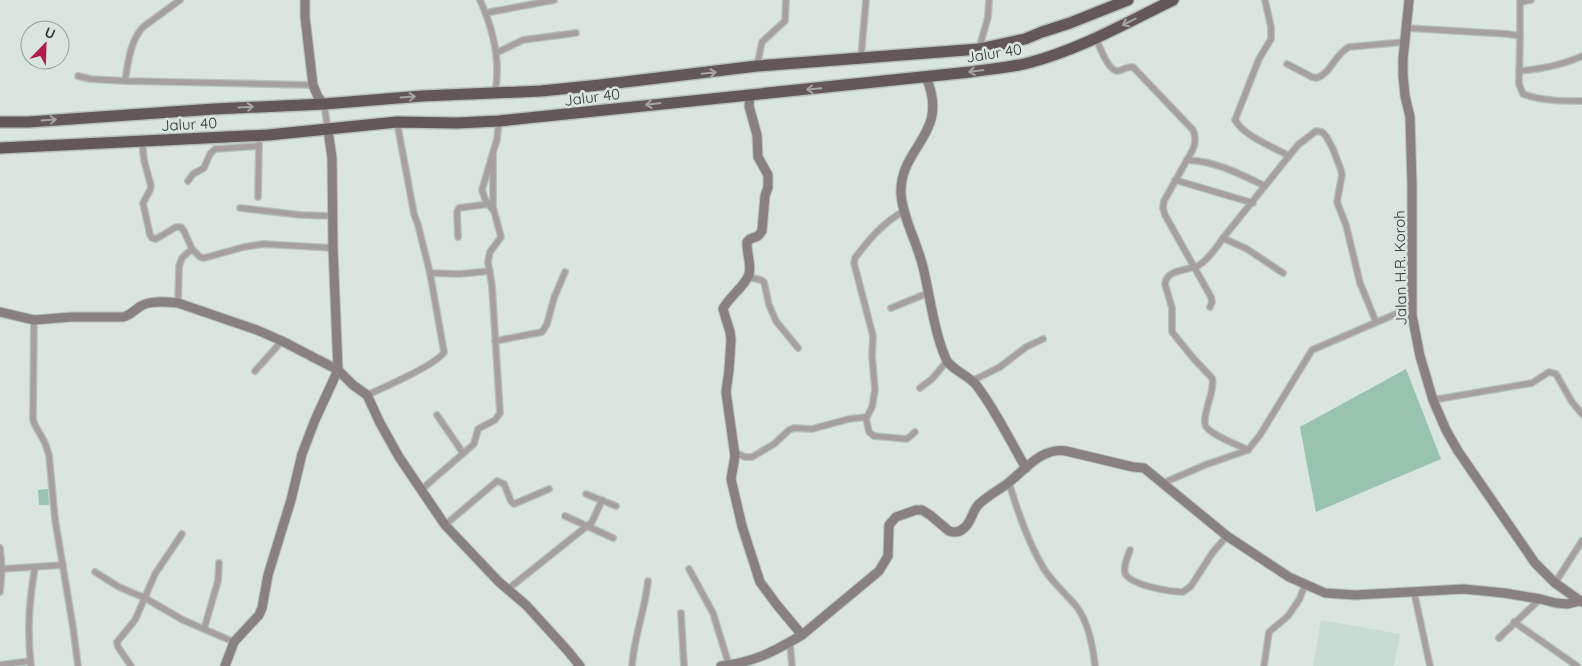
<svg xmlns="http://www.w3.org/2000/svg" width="1582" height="666" font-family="Quicksand,sans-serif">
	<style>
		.built { fill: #c8dcd2 }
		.garden { fill: #98c3ae }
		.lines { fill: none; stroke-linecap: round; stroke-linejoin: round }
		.street-casing { stroke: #b7c2bc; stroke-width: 8 }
		.secondary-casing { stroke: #b7c2bc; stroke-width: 11 }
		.highway-casing { stroke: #b7c2bc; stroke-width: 14 }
		.street { stroke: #a6a0a1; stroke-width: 5.5 }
		.secondary { stroke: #898181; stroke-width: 9 }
		.highway { stroke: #635758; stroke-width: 11 }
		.oneway { stroke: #a4a5a2 }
		.labels { text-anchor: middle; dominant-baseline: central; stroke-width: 5; stroke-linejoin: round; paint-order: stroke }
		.street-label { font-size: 15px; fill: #313533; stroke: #d9e5de }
	</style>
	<rect width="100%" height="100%" fill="#d9e5de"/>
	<path class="built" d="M1321,620L1400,634L1394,666H1313Z"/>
	<g class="garden">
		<path d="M1406,369L1441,459L1316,512L1300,427Z"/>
		<path d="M48,489L49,505H39L38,490Z"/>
	</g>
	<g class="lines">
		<g class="street-casing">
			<g id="street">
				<path d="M480,0C493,29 501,62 495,93"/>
				<path d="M486,13L554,0"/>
				<path d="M1406,28L1508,34L1520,36L1519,84L1523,94C1542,101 1562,101 1582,101"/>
				<path d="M1520,36V2L1531,0"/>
				<path d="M1096,38C1099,46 1109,72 1118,71C1124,70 1127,66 1133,67L1193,130C1198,142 1193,150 1187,160"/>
				<path d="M979,49L988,17L989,0"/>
				<path d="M496,53L523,40L576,33"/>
				<path d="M861,57L866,0"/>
				<path d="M1287,64L1312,77L1317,78C1331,73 1335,54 1349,47L1405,42"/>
				<path d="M757,66L762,42L785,21L786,0"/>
				<path d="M1519,71C1540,69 1563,65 1582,56"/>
				<path d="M78,76L90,79L125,81L313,85"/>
				<path d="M125,81C128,63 130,41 143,27L180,0"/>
				<path d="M324,104L328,130"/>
				<path d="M142,141L144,160L151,186L150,190L143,203L150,235L152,238L156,239L176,227H181L184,231L192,249L182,258L179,266L178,303"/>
				<path d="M1289,156L1298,145L1316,131L1322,132L1326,136L1333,149L1341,170L1342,175L1337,202L1346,225L1360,283L1376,322"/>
				<path d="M1175,180L1253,203"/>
				<path d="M188,181L193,174L204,168L210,154L215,149L259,146"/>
				<path d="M258,197L259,144"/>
				<path d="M240,208L301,215L333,216"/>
				<path d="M492,209L485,199L482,190L497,139L499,121"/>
				<path d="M458,237L457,212L459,208L489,204"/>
				<path d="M1223,238L1247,249L1283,273"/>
				<path d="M192,249L200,257L204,258L244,247L263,244L333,248"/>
				<path d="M430,273L459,274L490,271"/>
				<path d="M748,277L761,280L764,282L769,305L776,321L798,348"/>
				<path d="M1210,307L1212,302L1211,297L1165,215L1163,208L1164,201L1187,160C1215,161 1240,174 1265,186"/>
				<path d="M891,308L928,293"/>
				<path d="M34,320L33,420L35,425L45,443L49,455L55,519L73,627L78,666"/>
				<path d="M495,341L542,332L547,324L554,298L565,272"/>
				<path d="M255,371L282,341"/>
				<path d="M972,381L1000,367L1026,347L1043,339"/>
				<path d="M920,388L932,379L947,361"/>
				<path d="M367,395C383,388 437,364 444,352L430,273L418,225L414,214L397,122"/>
				<path d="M1433,400L1532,383L1549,372L1556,374L1572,402L1582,414"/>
				<path d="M437,415L463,453"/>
				<path d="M866,418L869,432L874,436L907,439L915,432"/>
				<path d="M1248,450C1240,446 1206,433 1205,424C1204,417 1207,408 1209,401C1211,394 1214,385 1212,378L1194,359L1172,332V308L1165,284C1167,267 1192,272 1202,263C1211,256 1217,247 1223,238L1289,156C1272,146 1245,137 1235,120L1259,59L1271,39V27L1265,0"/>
				<path d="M734,452L745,457H752L774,444L789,430L794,428L812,429L849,419L867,417L872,407L875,390L872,356L873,336L854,263L855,258C870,238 883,223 904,211"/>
				<path d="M1009,483C1018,512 1028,542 1044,569C1053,583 1066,594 1077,607C1089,624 1093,646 1095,666"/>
				<path d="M1163,483L1205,465L1248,450L1260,435L1312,350L1412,307"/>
				<path d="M422,489L474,444L478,429L495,420L500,413L492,286L488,262L490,252L501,237L493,207V155"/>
				<path d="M586,494L616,506"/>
				<path d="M565,516L587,526L592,522L602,500"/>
				<path d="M445,525L497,481L504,484L511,501L514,504L549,489"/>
				<path d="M0,548L2,569"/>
				<path d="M1130,550C1128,556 1123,566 1125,573C1129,585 1171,592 1183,592L1191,586L1213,552L1227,536"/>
				<path d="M689,569L713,613L729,665"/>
				<path d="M95,572L119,587L145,598L183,620L234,642"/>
				<path d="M1555,583L1582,541"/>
				<path d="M508,589L587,526L613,538"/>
				<path d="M0,592L2,569L63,565"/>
				<path d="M1414,592L1430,666"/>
				<path d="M681,613L684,666"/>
				<path d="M1514,622L1577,666"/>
				<path d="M204,629L218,581L219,563"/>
				<path d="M1499,638L1540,599"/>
				<path d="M790,642L792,666"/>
				<path d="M0,665L30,661"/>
				<path d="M31,666C27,630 29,602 35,567"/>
				<path d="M131,666L118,647L117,642L135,620L155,574L182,534"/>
				<path d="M632,666C634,637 645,610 648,581"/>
				<path d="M1264,666L1269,632L1288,616L1299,600L1305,585"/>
			</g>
		</g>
		<g class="secondary-casing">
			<g id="secondary">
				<path d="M305,0V17L313,85L318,97L324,104"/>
				<path d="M1409,0L1403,59V75L1405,96L1410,117L1412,185V315L1420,356L1433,400L1446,430L1458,451L1535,563L1555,583L1582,602"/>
				<path d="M926,77C951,135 899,146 901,194C903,219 917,242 923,267C930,296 934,332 946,359C950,369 970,376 977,386C996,411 1010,441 1026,468"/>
				<path d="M750,96L749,106L757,135L758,157L768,175V187L765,196L762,231L758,236L750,239L747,242C746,253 752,263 749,274C747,284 727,299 723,309L730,332L731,340L729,370L726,392L735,456L731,479L742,526L760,582L777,605L802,635"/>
				<path d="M0,312L34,320L71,317H123C131,315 134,310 141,306C150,300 167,302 178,303L257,330L282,341L338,370L353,385L367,395L380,423L399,457L445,525L499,582L526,605L547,628L567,650L580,666"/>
				<path d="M225,666L234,642L259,615L262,608L268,575L291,500L302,454L315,420L338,370L333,248L332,158L328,130"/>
				<path d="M721,666C755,662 773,652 802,635L879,571L888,556L889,525L896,517L916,510H922L930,515L949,531C955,533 960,532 964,528C971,523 972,512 978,505C986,497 997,491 1007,484C1024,471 1041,447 1066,451L1133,467L1144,468L1227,536L1289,577L1325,593L1355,595L1464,589L1504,593L1540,599L1556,603L1567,604L1580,601"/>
			</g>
		</g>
		<g class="highway-casing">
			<g id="highway">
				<path d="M0,122H28L214,109L324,104L422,96L541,91L600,85L757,66L979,49L1025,39L1042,32L1070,23L1128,0"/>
				<path d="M0,148L268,135L397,122L457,123L499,121L970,72C989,69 1009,68 1028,63C1079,50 1126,23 1173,0"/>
			</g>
		</g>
		<use href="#street" class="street"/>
		<use href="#secondary" class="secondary"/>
		<use href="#highway" class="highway"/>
	</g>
	<defs><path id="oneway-shaft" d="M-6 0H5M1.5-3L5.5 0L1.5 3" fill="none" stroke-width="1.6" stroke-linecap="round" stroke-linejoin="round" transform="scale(1.25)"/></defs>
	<g class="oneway">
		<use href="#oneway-shaft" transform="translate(1129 22) rotate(154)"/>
		<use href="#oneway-shaft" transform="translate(976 71) rotate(172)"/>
		<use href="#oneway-shaft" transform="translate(709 73) rotate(-6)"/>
		<use href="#oneway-shaft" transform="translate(814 89) rotate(175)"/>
		<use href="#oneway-shaft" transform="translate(408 97) rotate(-4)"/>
		<use href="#oneway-shaft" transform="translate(653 104) rotate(173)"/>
		<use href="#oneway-shaft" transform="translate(246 107) rotate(-3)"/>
		<use href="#oneway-shaft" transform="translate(49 120) rotate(-4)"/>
	</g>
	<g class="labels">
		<g class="street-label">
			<text transform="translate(994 53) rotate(-9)">Jalur 40</text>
			<text transform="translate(592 97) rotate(-7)">Jalur 40</text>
			<text transform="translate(189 124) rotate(-3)">Jalur 40</text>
			<text transform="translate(1400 268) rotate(-91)">Jalan H.R. Koroh</text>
		</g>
	</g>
	<g transform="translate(45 45) rotate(23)"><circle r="24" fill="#d9e5de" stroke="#969f9a"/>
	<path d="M0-4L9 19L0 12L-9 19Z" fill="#b01d46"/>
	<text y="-8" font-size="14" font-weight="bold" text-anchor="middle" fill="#313533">U</text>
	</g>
</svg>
